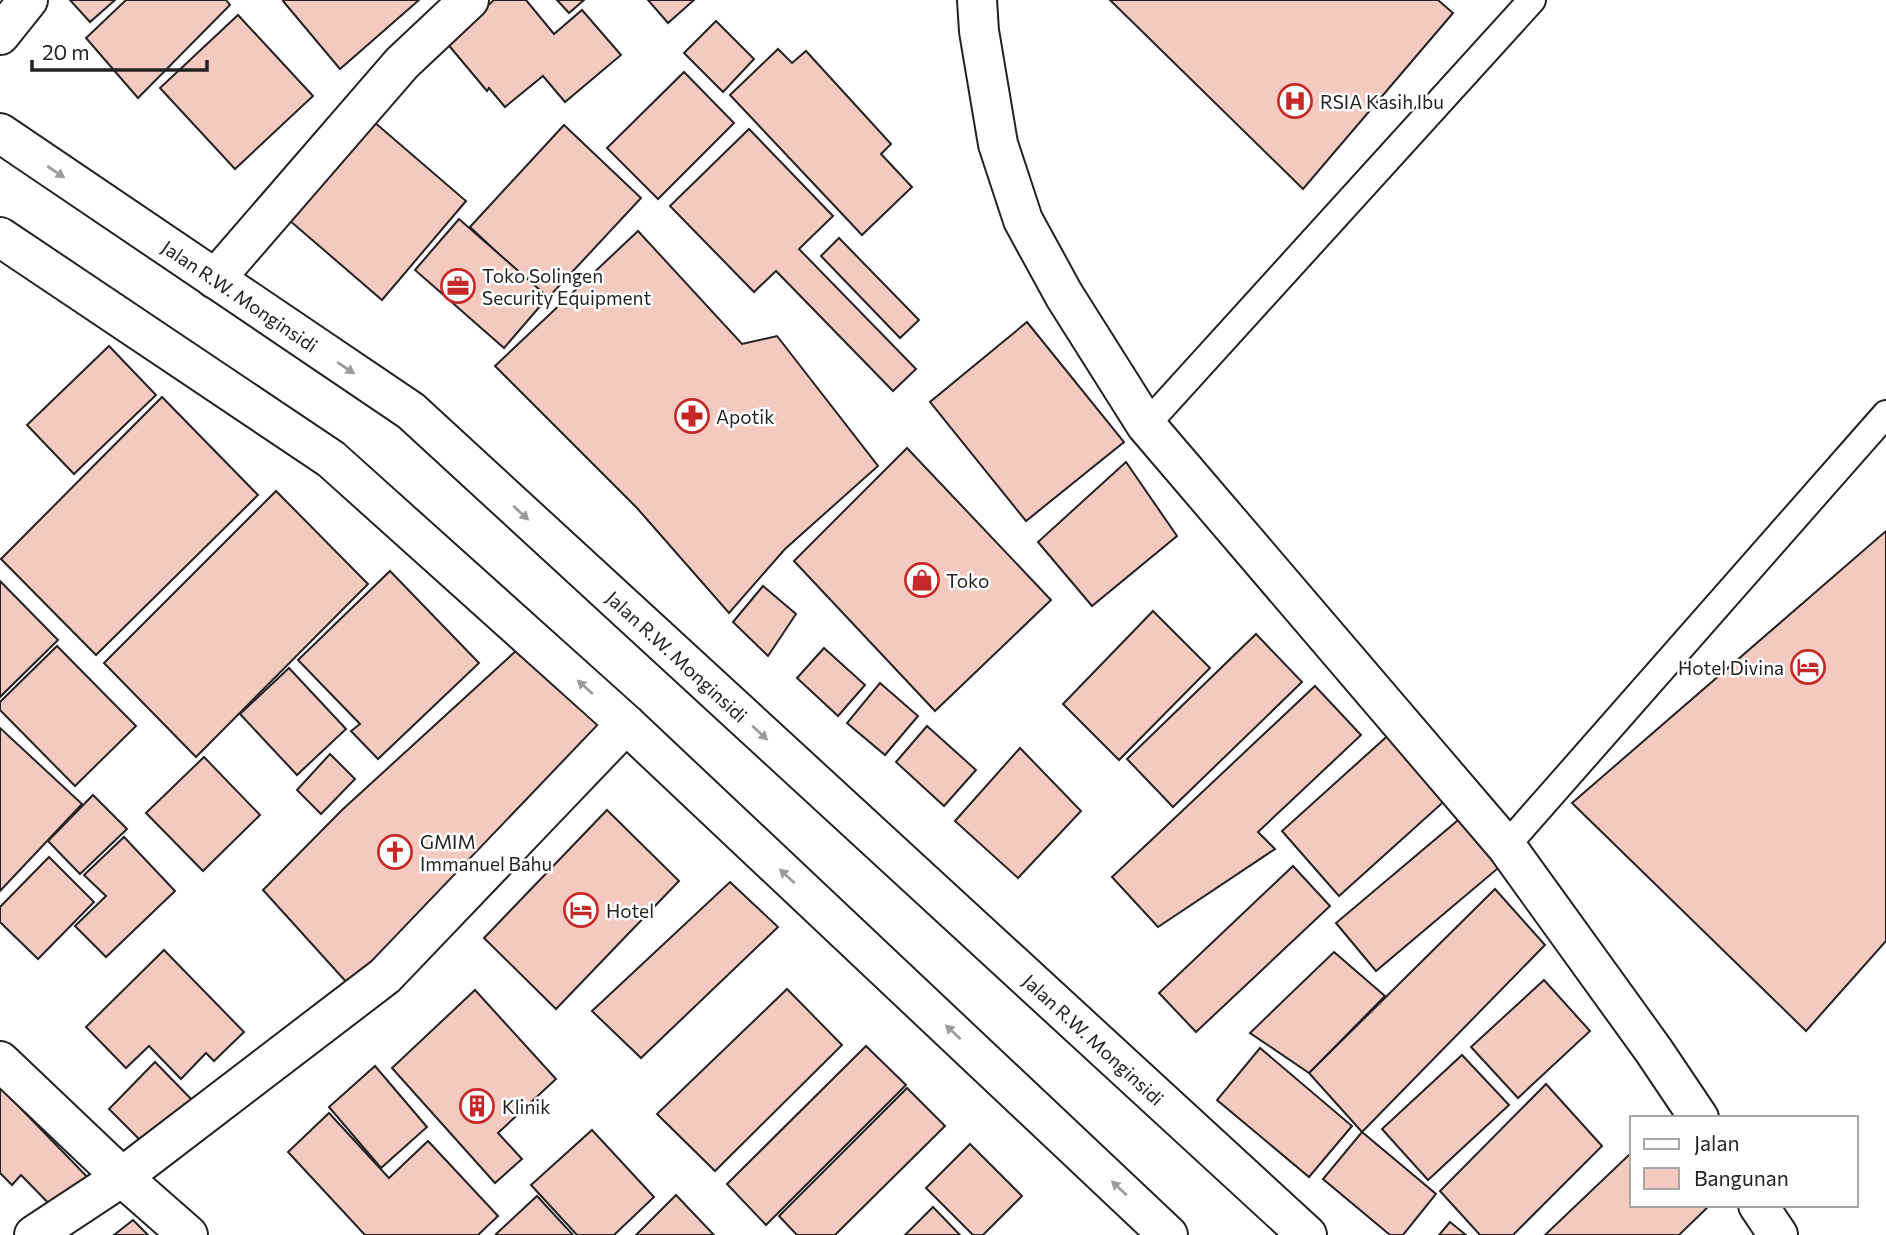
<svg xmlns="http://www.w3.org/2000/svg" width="1886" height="1235" font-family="Commissioner,sans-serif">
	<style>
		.building { fill: #f3c9c0; stroke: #222; stroke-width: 2 }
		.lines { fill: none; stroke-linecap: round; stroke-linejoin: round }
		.lane-casing { stroke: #222; stroke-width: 30 }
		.street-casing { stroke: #222; stroke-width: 42 }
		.secondary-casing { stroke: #222; stroke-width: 42 }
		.highway-casing { stroke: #222; stroke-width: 42 }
		.lane { stroke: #fff; stroke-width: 26 }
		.street { stroke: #fff; stroke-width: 38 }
		.secondary { stroke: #fff; stroke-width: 38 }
		.highway { stroke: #fff; stroke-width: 38 }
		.oneway { fill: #9c9c9c }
		.labels { text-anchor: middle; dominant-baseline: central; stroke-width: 5; stroke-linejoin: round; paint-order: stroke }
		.poi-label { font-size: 19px; fill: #222; stroke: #fff; text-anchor: start }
		.street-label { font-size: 19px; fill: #222; stroke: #fff }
	</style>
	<rect width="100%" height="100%" fill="#fff"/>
	<g class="building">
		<path d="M70,0H115L90,22Z"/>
		<path d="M126,0H226L230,5L138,98L86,38Z"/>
		<path d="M285,0H419L340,69L283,1Z"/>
		<path d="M494,0H526L554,34L582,10L621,55L565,102L543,76L505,107L489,88L487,91L446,42Z"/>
		<path d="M557,0H584L569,13Z"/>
		<path d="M648,0H694L668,23Z"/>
		<path d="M1110,0H1438L1453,13L1303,189Z"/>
		<path d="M238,15L313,96L235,169L160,88Z"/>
		<path d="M716,21L754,59L723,92L684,53Z"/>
		<path d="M778,49L792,63L806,51L891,144L881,154L912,187L862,235L730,95Z"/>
		<path d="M684,72L734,123L658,199L607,148Z"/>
		<path d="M366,115L466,201L382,300L282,214Z"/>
		<path d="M564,125L641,198L547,299L470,227Z"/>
		<path d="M749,129L833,216L799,249L916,369L893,391L776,271L754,292L670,206Z"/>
		<path d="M459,219L548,297L504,348L415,270Z"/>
		<path d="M638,231L742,344L777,336L878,466L785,549L729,613L637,508L495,366Z"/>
		<path d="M839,238L919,320L900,338L821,256Z"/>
		<path d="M1027,322L1124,442L1026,521L930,402Z"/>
		<path d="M109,346L156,395L74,474L27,425Z"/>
		<path d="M162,397L258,495L96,655L1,559Z"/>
		<path d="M907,448L1051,600L935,711L794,561Z"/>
		<path d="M1126,462L1177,536L1092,606L1038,542Z"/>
		<path d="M276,491L368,584L196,757L104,663Z"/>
		<path d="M1886,531V941L1806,1031L1572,803Z"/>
		<path d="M390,571L479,663L378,759L351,731L360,724L298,660Z"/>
		<path d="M0,581L58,640L0,697Z"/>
		<path d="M763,586L796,614L768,656L733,622Z"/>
		<path d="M1153,611L1210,668L1119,760L1063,704Z"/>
		<path d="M1256,634L1302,682L1173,807L1127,759Z"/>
		<path d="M57,646L136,726L75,786L0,710V702Z"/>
		<path d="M824,648L865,685L838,716L797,678Z"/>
		<path d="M517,650L626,724L349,985L263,890L342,810Z"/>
		<path d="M289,668L346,729L297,775L240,714Z"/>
		<path d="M880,683L918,716L885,755L847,723Z"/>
		<path d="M1315,686L1361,735L1258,832L1275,849L1158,927L1112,877Z"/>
		<path d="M927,726L976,770L944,806L896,762Z"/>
		<path d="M0,728L82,804L0,891Z"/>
		<path d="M1393,731L1450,796L1339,896L1282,831Z"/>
		<path d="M1020,748L1081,811L1018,878L955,821Z"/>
		<path d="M330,754L355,779L321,814L297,790Z"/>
		<path d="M204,757L260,815L203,871L146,813Z"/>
		<path d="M93,795L127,829L80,874L48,841Z"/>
		<path d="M607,810L679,881L556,1009L484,938Z"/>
		<path d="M1463,816L1503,864L1376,971L1336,923Z"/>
		<path d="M124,837L175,891L106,957L75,926L106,896L84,875Z"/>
		<path d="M49,857L94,902L38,959L0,922V907Z"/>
		<path d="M1293,866L1330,906L1196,1032L1159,993Z"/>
		<path d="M730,882L778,927L641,1058L592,1011Z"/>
		<path d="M1495,889L1545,945L1362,1132L1309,1073Z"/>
		<path d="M164,950L244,1032L214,1061L206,1053L181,1079L149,1046L126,1068L86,1027Z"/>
		<path d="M1334,952L1385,996L1309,1073L1250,1033Z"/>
		<path d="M1544,980L1590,1031L1518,1098L1471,1047Z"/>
		<path d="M787,989L842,1045L715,1171L657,1114Z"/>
		<path d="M475,990L556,1079L498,1133L522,1159L495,1183L392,1068Z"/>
		<path d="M866,1046L906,1085L766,1225L727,1184Z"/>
		<path d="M1260,1048L1352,1126L1309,1177L1217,1100Z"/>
		<path d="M1462,1055L1509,1105L1428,1180L1382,1129Z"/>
		<path d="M155,1062L197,1105L151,1151L109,1109Z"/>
		<path d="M375,1066L427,1127L381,1168L329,1107Z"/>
		<path d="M1546,1084L1602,1146L1513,1235H1480L1440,1191Z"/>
		<path d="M0,1087L95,1185L62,1217L21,1175L12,1185L0,1173Z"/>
		<path d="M907,1088L945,1126L835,1235H797L779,1216Z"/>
		<path d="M329,1113L389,1178L428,1141L498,1216L478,1235H365L288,1152Z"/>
		<path d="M592,1130L654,1197L614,1235H577L531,1185Z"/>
		<path d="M1362,1132L1436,1194L1403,1235H1390L1323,1179Z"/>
		<path d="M970,1144L1022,1196L983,1235H973L926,1188Z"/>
		<path d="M1632,1152V1205H1710L1679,1235H1545Z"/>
		<path d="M676,1195L714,1235H636Z"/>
		<path d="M537,1196L573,1235H497L496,1234Z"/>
		<path d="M933,1207L960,1235H905Z"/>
		<path d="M133,1220L148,1235H114Z"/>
		<path d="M1450,1222L1466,1235H1439Z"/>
	</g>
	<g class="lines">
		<g class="lane-casing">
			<g id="lane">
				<path d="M1146,425L1532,0"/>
				<path d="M1506,846L1886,414"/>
			</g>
		</g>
		<g class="street-casing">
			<g id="street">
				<path d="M977,0L979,31L998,144L1023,220L1064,295L1146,425L1506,846L1654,1051L1699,1118"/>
				<path d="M0,35L28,0"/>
				<path d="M215,279L402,63L469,0"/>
				<path d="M0,1061L122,1177L188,1235"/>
				<path d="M1758,1205L1778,1235"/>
			</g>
		</g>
		<g class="secondary-casing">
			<path id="secondary" d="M34,1235L122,1177L385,976L626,724"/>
		</g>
		<g class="highway-casing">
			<g id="highway">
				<path id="s1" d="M0,133L411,411L1307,1235"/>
				<path d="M0,237L331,459L626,724L1168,1235"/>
			</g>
		</g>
		<use href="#lane" class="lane"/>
		<use href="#street" class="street"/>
		<use href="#secondary" class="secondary"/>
		<use href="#highway" class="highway"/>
	</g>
	<defs><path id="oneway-solid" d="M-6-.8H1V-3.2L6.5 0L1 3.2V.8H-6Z" transform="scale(1.75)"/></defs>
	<g class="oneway">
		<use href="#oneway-solid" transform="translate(56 172) rotate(34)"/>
		<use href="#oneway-solid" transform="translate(346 368) rotate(34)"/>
		<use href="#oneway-solid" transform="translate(521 513) rotate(43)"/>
		<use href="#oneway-solid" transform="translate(585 687) rotate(-138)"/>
		<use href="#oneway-solid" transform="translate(760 733) rotate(43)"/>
		<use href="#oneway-solid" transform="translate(787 876) rotate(-137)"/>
		<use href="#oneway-solid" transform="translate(953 1032) rotate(-137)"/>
		<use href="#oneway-solid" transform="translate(1119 1188) rotate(-137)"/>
	</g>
	<defs>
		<g id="hospital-ring" transform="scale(1.75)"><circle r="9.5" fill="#fff" stroke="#c62828" stroke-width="1.5"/><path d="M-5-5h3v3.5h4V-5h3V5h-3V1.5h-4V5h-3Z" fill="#c62828"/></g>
		<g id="office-ring" transform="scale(1.75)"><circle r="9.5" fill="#fff" stroke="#c62828" stroke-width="1.5"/><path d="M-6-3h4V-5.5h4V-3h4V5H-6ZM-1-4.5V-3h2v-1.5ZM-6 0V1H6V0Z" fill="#c62828"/></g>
		<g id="pharmacy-ring" transform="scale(1.75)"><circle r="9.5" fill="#fff" stroke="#c62828" stroke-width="1.5"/><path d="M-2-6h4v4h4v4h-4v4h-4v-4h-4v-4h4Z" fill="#c62828"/></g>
		<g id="shop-ring" transform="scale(1.75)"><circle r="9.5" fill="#fff" stroke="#c62828" stroke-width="1.5"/><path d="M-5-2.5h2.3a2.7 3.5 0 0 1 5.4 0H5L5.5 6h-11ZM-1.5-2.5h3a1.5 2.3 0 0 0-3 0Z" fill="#c62828"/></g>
		<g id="hotel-ring" transform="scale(1.75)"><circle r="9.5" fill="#fff" stroke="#c62828" stroke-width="1.5"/><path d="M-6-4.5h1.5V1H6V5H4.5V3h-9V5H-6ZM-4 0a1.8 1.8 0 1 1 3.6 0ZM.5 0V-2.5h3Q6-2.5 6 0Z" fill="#c62828"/></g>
		<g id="church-ring" transform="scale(1.75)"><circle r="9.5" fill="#fff" stroke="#c62828" stroke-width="1.5"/><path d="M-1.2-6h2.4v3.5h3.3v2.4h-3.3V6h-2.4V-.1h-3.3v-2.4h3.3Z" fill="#c62828"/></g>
		<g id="building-ring" transform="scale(1.75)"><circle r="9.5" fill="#fff" stroke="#c62828" stroke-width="1.5"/><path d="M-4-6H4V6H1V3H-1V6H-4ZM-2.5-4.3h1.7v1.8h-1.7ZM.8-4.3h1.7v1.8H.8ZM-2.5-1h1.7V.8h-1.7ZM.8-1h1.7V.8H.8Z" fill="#c62828"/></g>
	</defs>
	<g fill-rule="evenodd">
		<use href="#hospital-ring" x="1295" y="101"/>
		<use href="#office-ring" x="458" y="286"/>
		<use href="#pharmacy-ring" x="692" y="416"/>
		<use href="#shop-ring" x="922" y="580"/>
		<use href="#hotel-ring" x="1808" y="667"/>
		<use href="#church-ring" x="395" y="852"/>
		<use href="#hotel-ring" x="581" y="910"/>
		<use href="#building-ring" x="477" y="1106"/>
	</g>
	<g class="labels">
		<g class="poi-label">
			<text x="1320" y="101">RSIA Kasih Ibu</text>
			<text x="482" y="275">Toko Solingen<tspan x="482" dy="22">Security Equipment</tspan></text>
			<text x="716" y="416">Apotik</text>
			<text x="946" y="580">Toko</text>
			<text x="1784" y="667" text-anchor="end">Hotel Divina</text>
			<text x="420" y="841">GMIM<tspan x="420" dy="22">Immanuel Bahu</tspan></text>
			<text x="606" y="910">Hotel</text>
			<text x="502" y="1106">Klinik</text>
		</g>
		<g class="street-label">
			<text stroke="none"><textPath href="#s1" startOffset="290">Jalan R.W. Monginsidi</textPath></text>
			<text stroke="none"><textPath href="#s1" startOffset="858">Jalan R.W. Monginsidi</textPath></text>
			<text stroke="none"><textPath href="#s1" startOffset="1424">Jalan R.W. Monginsidi</textPath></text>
		</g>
	</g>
	<rect x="1630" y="1116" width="228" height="91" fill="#ffffff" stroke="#a7a7a7" stroke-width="2"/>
	<rect x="1644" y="1139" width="35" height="10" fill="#ffffff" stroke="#a7a7a7" stroke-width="2"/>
	<text x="1694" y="1151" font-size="21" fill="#222222">Jalan</text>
	<rect x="1644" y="1168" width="35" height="21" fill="#f3c9c0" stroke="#a7a7a7" stroke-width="2"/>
	<text x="1694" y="1186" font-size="21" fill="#222222">Bangunan</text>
	<path d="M32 60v10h175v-10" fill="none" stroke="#222222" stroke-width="3.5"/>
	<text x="42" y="60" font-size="21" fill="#222222" stroke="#ffffff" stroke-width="5" paint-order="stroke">20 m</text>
</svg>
